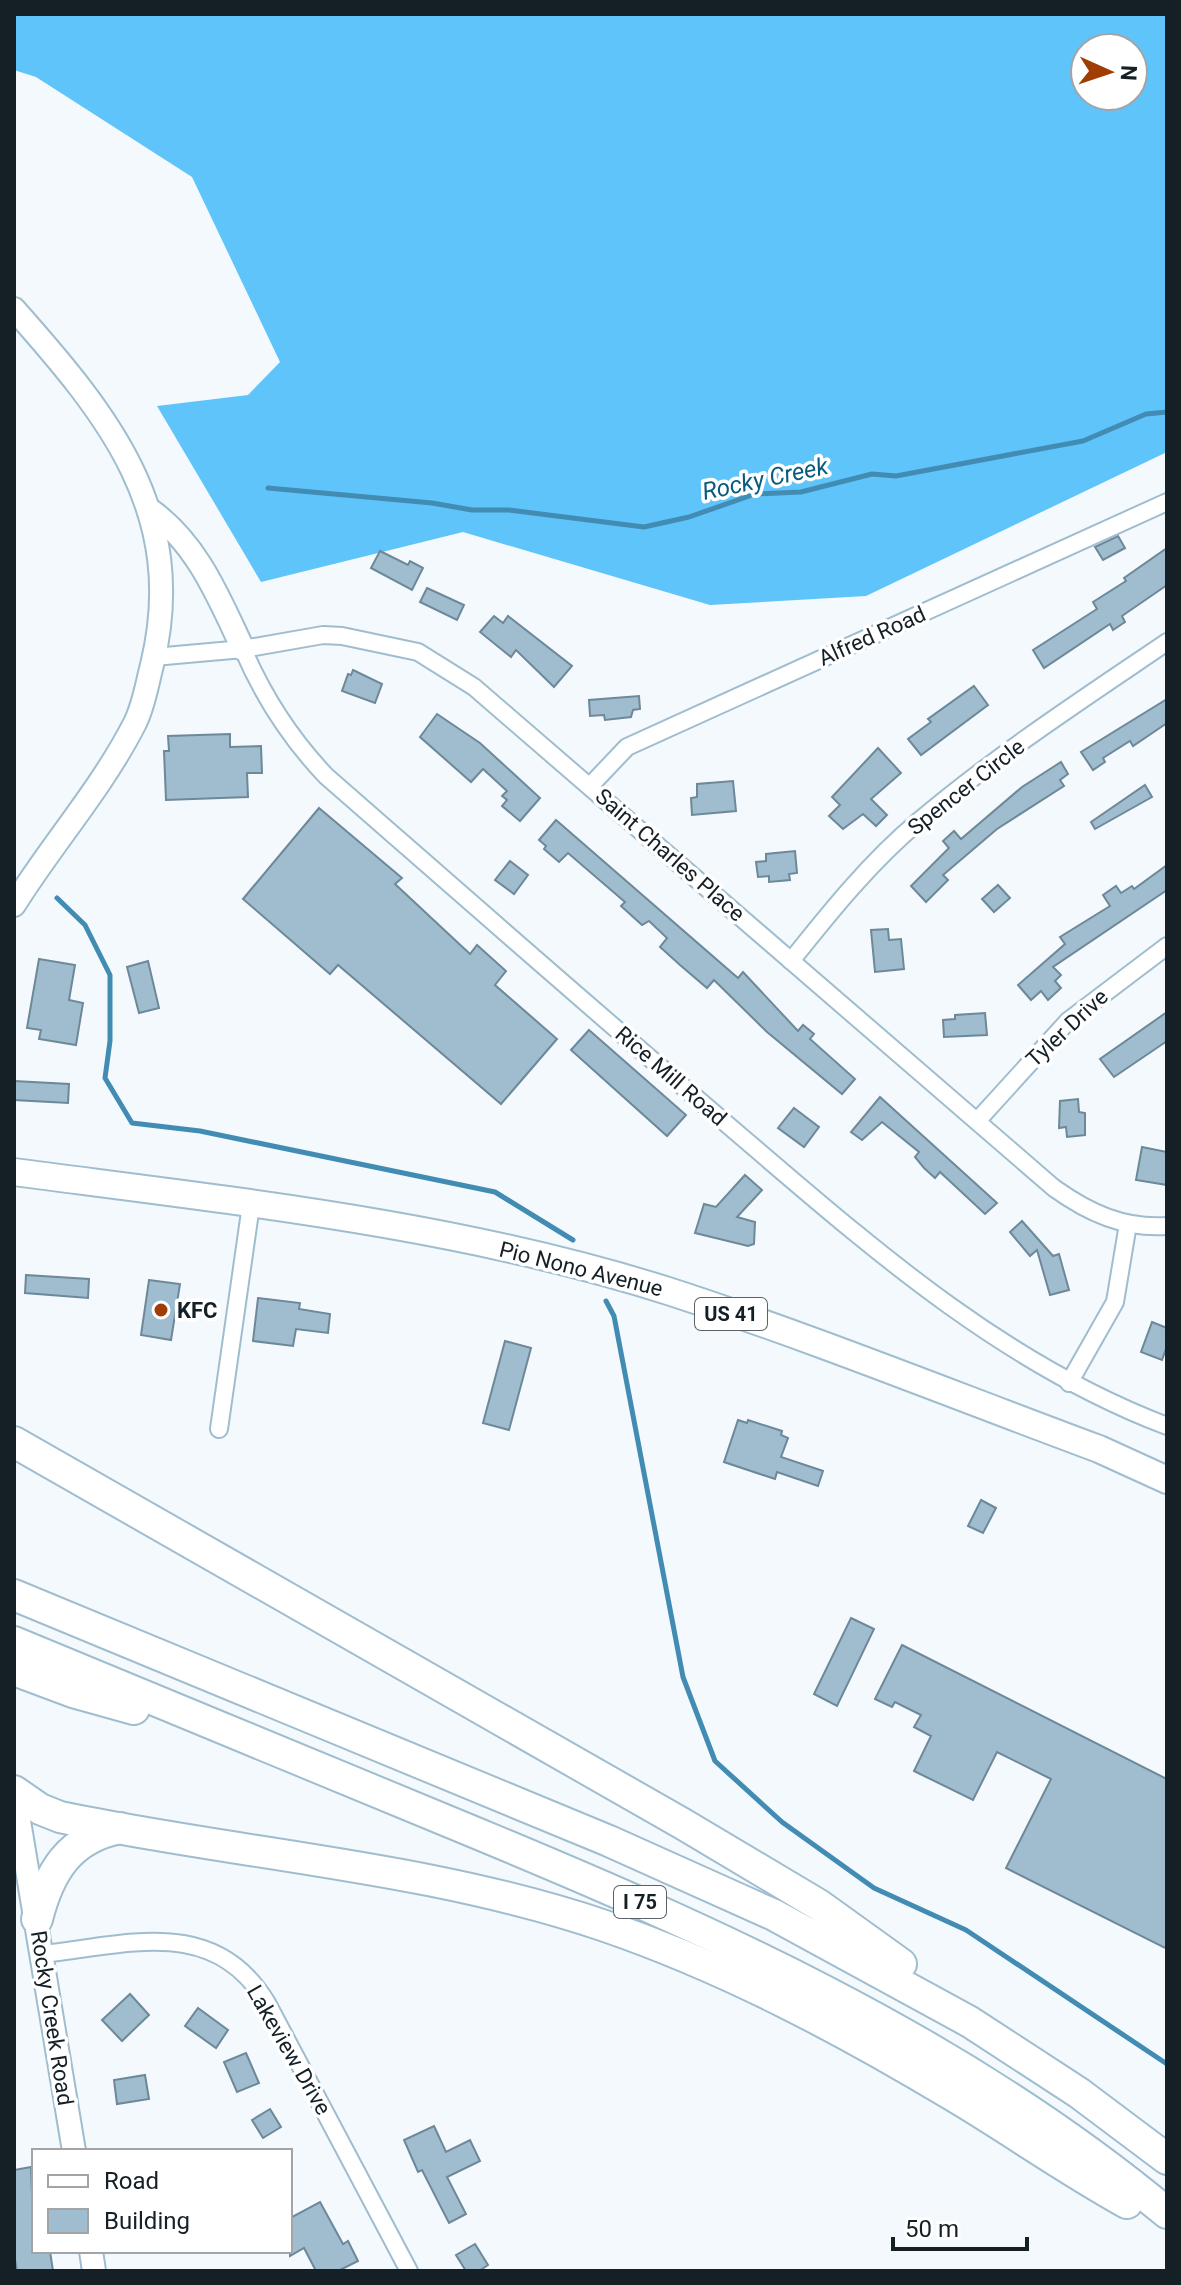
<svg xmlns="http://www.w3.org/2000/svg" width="1181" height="2285" font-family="Roboto,sans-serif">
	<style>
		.forest { fill: #5fc4fa; fill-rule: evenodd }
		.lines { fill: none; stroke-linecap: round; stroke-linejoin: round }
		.stream { stroke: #428cb4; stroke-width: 5 }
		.building { fill: #9fbdce; stroke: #6d8899; stroke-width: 2 }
		.street-casing { stroke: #a0bdcf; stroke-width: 20 }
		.secondary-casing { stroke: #a0bdcf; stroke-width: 26 }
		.primary-casing { stroke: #a0bdcf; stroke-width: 30 }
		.highway-casing { stroke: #a0bdcf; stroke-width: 34 }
		.street { stroke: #fff; stroke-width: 16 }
		.secondary { stroke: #fff; stroke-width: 22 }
		.primary { stroke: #fff; stroke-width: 26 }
		.highway { stroke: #fff; stroke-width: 30 }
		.poi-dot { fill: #a03d03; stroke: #fff; stroke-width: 3 }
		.labels { text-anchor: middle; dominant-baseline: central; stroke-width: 7; stroke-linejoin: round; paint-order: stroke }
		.shield { fill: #fff; stroke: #5a6267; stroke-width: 2 }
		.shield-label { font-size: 20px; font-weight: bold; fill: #141f26 }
		.street-label { font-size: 22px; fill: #141f26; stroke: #fff }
		.poi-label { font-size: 22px; font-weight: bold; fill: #141f26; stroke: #fff; text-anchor: start }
		.water-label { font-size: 24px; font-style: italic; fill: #085b7e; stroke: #fff }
	</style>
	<rect width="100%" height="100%" fill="#f3f9fd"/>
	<path class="forest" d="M14,14H1167V452L866,596L710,605L463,532L261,582L157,406L248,395L280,362L192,177L36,77L14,70ZM1085,48H1133V96H1085Z"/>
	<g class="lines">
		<g class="stream">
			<path d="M268,488L432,503L472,510H509L644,527L689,517L755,494L801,492L872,474L896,476L1083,441L1146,414L1167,412"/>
			<path d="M57,898L85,925L110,975V1041L105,1078L132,1123L200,1131L495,1192L573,1240"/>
			<path d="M606,1301L614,1316L683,1677L715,1761L782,1822L874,1888L966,1930L1167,2064"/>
		</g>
	</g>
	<g class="building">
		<path d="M1118,536L1125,548L1103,560L1095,547Z"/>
		<path d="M1167,548V585L1122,616L1125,622L1113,630L1110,624L1044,668L1033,650L1097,609L1093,602L1126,581L1124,578Z"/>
		<path d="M380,551L408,565L410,561L423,568L412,590L371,568Z"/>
		<path d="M427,588L464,605L457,620L420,602Z"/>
		<path d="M494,616L503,623L508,616L572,666L554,687L516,650L511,657L480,632Z"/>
		<path d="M353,670L382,684L375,703L342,691L348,674L351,675Z"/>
		<path d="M974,686L988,705L921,755L908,739L931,722L928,719Z"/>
		<path d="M639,696L640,709L633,710L631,717L605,720L604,715L590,716L589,700Z"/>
		<path d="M1167,699V723L1133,746L1130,741L1103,758L1105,762L1093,770L1081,752Z"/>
		<path d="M437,714L480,743L540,798L520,821L502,806L507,800L502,796L507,791L483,769L471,782L420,737Z"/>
		<path d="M230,734V747L261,746L262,773H247L248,797L166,800L164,751H169L168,736Z"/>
		<path d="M878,748L901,773L871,799L887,815L876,826L863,814L843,829L829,816L840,805L832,797Z"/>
		<path d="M1061,762L1068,774L1060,780L1064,786L997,829L943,875L948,880L926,902L911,886L949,848L943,841L954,831L961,839L1022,787Z"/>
		<path d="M733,781L736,811L692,815L691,798L697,797V784Z"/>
		<path d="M1145,785L1152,797L1095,829L1091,822Z"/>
		<path d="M319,808L402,878L395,884L470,954L477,945L506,971L495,985L557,1039L501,1104L338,965L330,974L243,899Z"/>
		<path d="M556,820L738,978L743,972L798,1031L803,1025L814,1034L810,1039L855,1079L842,1094L767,1032L714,980L707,988L680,965L660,947L667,938L649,921L642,925L621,906L625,902L568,853L559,862L544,849L546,846L539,840Z"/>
		<path d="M795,851L797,873L789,874L790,880L769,882V876L758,877L756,862L766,861V854Z"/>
		<path d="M510,861L528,875L514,894L495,880Z"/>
		<path d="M1167,865V890L1053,967L1061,975L1055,981L1061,988L1048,1000L1041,991L1031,1000L1018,985L1065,944L1060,937L1110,906L1103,895L1116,886L1121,893L1132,886L1134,889Z"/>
		<path d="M998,885L1010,898L994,912L982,899Z"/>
		<path d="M888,929L889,940L901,939L904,969L875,972L871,930Z"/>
		<path d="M39,959L75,965L69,1000L83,1003L76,1045L39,1039L41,1030L27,1028Z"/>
		<path d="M148,961L159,1008L139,1013L127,967Z"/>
		<path d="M1167,1012V1041L1114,1077L1100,1059Z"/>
		<path d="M985,1013L987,1035L944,1037L943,1020L955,1019V1015Z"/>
		<path d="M589,1030L686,1115L667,1136L571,1050Z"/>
		<path d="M14,1081L69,1084L68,1103L14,1100Z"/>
		<path d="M880,1097L997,1203L985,1214L940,1172L935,1178L924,1168L915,1157L919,1152L882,1122L862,1140L851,1132Z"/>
		<path d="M1078,1099L1079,1112L1085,1113V1135L1067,1137L1066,1127L1059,1128L1060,1101Z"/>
		<path d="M794,1108L819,1127L804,1147L778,1128Z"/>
		<path d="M1142,1147L1167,1152V1185L1136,1180Z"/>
		<path d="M745,1175L762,1190L737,1217L755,1222L754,1244L748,1246L695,1233L704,1204L716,1207Z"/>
		<path d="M1022,1221L1053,1256L1059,1254L1069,1290L1050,1295L1037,1250L1030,1256L1010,1232Z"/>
		<path d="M26,1275L89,1279L88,1298L25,1293Z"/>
		<path d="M149,1280L180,1284L171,1340L141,1335Z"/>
		<path d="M258,1298L300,1303L299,1309L330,1314L328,1333L296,1329L293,1346L253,1341Z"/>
		<path d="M1152,1322L1167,1328V1346L1162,1360L1141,1352Z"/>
		<path d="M505,1341L531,1348L509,1430L483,1423Z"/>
		<path d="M738,1420L747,1423L748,1420L782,1431L781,1435L788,1438L781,1457L823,1471L818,1486L777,1472L775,1479L724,1462Z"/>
		<path d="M981,1500L996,1508L983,1533L968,1526Z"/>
		<path d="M851,1618L874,1629L837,1706L814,1694Z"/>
		<path d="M902,1645L1167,1779V1949L1006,1868L1051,1779L997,1752L973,1800L914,1771L931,1736L914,1727L921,1715L895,1702L892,1707L875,1699Z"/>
		<path d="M130,1994L149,2015L122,2041L102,2020Z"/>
		<path d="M198,2008L228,2030L216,2048L185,2026Z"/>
		<path d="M246,2053L259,2083L237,2092L224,2062Z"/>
		<path d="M145,2075L149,2099L117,2104L114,2080Z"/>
		<path d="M270,2109L281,2127L263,2138L252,2120Z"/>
		<path d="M434,2126L446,2152L470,2140L480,2161L447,2177L466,2214L449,2223L422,2170L418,2172L404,2140Z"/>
		<path d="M31,2167L34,2251H50L53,2271H17L14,2254V2170Z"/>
		<path d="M320,2202L343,2244L348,2241L358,2261L338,2271H316L304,2248L290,2256V2218Z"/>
		<path d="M475,2244L488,2265L479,2271H466L456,2255Z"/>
	</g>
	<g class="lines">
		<g class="street-casing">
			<g id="street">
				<path d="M243,649C263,696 291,739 326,776C460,893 594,1011 729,1126C865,1242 998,1362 1167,1426"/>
				<path d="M154,657L243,649L323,635L342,636L418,652L474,687L1054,1188C1089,1213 1124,1229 1167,1226"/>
				<path d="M590,786L627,747L1167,502"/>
				<path d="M791,961C830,912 871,861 919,821C997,755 1083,699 1167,642"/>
				<path d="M978,1120L1068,1021L1167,946"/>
				<path d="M1069,1383L1115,1302L1128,1224"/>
				<path d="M219,1429L251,1205"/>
				<path d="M42,1954C127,1945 214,1915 267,2003L409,2271"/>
			</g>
		</g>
		<g class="secondary-casing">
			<g id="secondary">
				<path d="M14,309C108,415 189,513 152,665C147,684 144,705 135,723C102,788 52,844 14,905"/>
				<path d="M150,510C197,543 219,598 243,649"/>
				<path d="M14,1791L74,2151"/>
				<path d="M91,2251L94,2271"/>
			</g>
		</g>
		<g class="primary-casing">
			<path id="primary" d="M14,1172C233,1201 457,1224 668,1291C813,1338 956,1396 1099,1449L1167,1480"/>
		</g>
		<g class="highway-casing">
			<g id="highway">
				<path d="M14,1442L683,1824L819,1905L901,1964"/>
				<path d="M14,1595L609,1841L774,1915L970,2022L1079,2093L1167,2159"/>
				<path d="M14,1642C160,1702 306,1763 452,1823C704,1927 956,2037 1167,2213"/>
				<path d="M14,1670L73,1692L134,1709"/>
				<path d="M14,1791L40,1809L60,1817C242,1855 428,1866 605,1926C727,1968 842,2029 952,2095C1011,2130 1067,2170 1127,2203"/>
				<path d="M37,1919C49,1872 69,1838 120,1828"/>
			</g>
		</g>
		<use href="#street" class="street"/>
		<use href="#secondary" class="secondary"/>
		<use href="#primary" class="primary"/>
		<use href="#highway" class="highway"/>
	</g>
	<circle class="poi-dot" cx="161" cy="1310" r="8"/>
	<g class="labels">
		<g class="shield">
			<rect x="695" y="1298" width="72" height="32" rx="6"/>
			<rect x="614" y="1886" width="52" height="32" rx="6"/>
		</g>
		<g class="shield-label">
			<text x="731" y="1314">US 41</text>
			<text x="640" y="1902">I 75</text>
		</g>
		<g class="street-label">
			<text transform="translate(872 636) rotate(-24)">Alfred Road</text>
			<text transform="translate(966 787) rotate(-38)">Spencer Circle</text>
			<text transform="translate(670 855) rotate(41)">Saint Charles Place</text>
			<text transform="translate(1067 1028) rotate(-43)">Tyler Drive</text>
			<text transform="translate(671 1076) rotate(41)">Rice Mill Road</text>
			<text transform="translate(581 1269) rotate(14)">Pio Nono Avenue</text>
			<text transform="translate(52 2018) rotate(81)">Rocky Creek Road</text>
			<text transform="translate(289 2050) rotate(60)">Lakeview Drive</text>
		</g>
		<g class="poi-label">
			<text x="177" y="1310">KFC</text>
		</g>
		<g class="water-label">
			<text transform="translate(765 479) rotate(-12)">Rocky Creek</text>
		</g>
	</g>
	<rect width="1181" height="2285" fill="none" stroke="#141f26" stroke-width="32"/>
	<rect x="32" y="2149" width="260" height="104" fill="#ffffff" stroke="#a1a5a8" stroke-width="2"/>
	<rect x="48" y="2175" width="40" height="12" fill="#ffffff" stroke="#a1a5a8" stroke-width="2"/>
	<text x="104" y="2189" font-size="24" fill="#141f26">Road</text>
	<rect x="48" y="2209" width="40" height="24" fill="#9fbdce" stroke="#a1a5a8" stroke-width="2"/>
	<text x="104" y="2229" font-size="24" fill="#141f26">Building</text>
	<g transform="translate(1109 72) rotate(93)"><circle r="38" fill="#ffffff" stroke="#a1a5a8" stroke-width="2"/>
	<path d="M0-6L14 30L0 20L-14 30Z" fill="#a03d03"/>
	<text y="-12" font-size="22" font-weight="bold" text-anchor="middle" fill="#141f26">N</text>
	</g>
	<path d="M893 2237v12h134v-12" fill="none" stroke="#141f26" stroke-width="4"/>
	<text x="905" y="2237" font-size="24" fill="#141f26" stroke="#ffffff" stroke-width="6" paint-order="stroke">50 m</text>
</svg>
